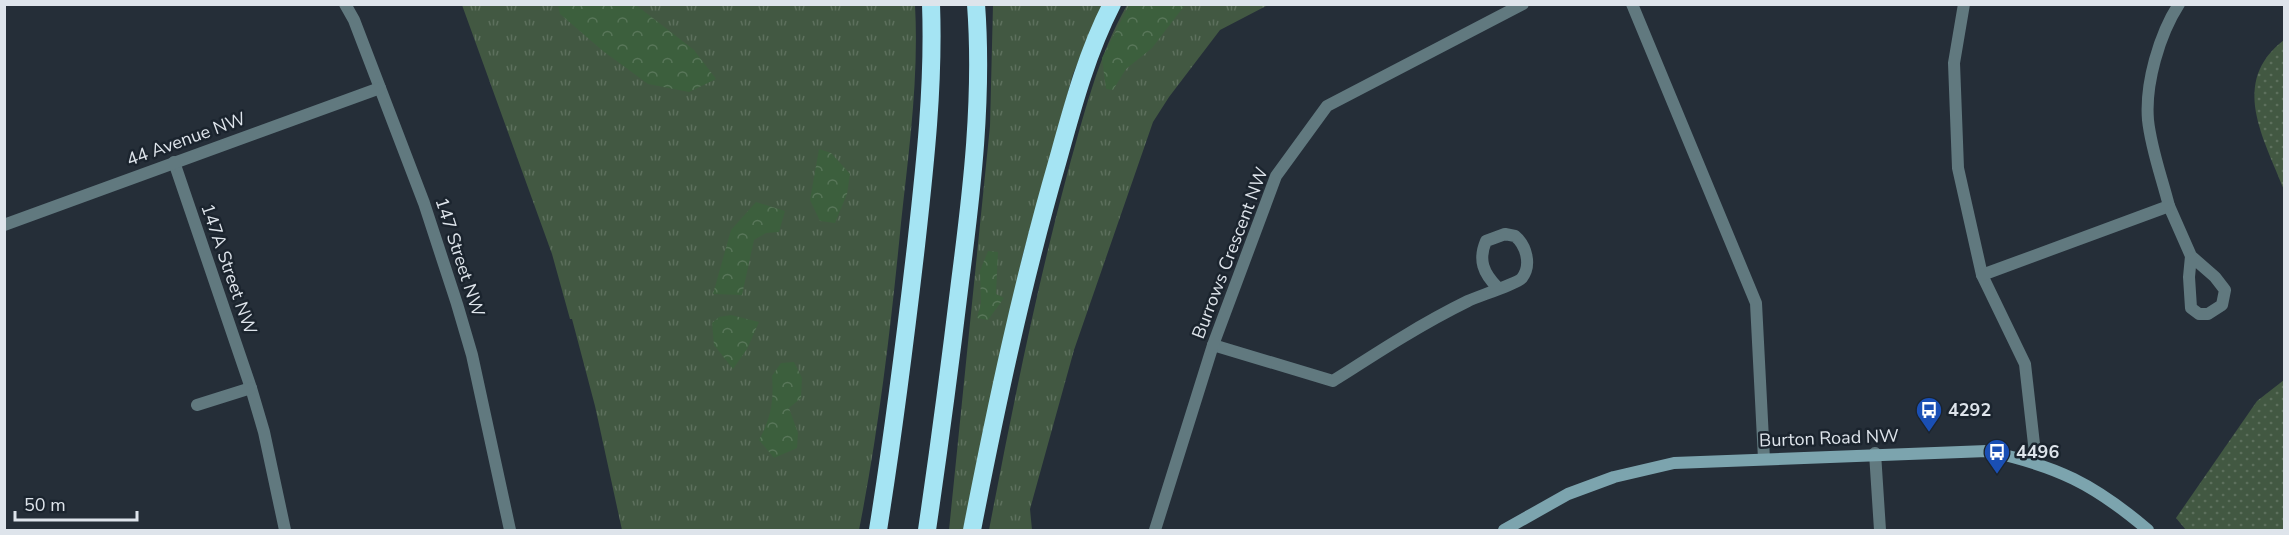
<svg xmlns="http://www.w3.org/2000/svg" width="2289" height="535" font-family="'Nunito Sans',sans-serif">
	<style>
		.grass { fill: url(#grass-tufts) }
		.forest { fill: url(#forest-crowns) }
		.park { fill: url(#park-dots) }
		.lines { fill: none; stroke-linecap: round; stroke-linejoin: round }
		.street { stroke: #61797f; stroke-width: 12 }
		.secondary { stroke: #7ca4ae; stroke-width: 12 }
		.highway { stroke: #a5e4f3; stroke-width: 18 }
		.labels { text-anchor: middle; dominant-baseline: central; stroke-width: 5; stroke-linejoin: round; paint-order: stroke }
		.street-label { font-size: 18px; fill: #dee4eb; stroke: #1b242e }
		.poi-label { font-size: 18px; font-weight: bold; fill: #dee4eb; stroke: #1b242e; text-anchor: start }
	</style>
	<defs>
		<pattern id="grass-tufts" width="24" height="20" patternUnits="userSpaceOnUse" patternTransform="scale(1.5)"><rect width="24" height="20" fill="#425842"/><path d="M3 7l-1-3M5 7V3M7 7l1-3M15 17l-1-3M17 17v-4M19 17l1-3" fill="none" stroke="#5d705d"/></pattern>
		<pattern id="forest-crowns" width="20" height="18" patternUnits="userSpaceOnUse" patternTransform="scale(1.5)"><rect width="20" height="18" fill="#3c5f3d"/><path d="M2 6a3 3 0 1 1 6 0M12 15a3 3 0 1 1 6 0" fill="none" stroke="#587659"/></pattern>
		<pattern id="park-dots" width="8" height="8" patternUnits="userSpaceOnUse" patternTransform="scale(1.5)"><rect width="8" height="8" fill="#425842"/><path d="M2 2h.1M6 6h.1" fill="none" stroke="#5d705d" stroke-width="1.8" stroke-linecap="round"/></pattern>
	</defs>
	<rect width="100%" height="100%" fill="#252e38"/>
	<g class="grass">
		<path d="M462,5H915C919,78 909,150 901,223C891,326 879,429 859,530H622L595,406L572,319H570L552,254Z"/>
		<path d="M993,5H1102L1073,74L1023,254L963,530H949L990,126Z"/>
		<path d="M1127,5H1268L1220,30L1169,97L1153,122L1074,350L1030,509L1032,530H989C1012,410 1036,290 1068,171C1084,115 1098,56 1127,5Z"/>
	</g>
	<g class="forest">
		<path d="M558,5H636L694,50L716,79L689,92L648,84L603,51L560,14Z"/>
		<path d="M1129,5H1185L1152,48L1126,69L1113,90L1106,89L1102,58Z"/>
		<path d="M819,149L831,153L850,174L847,194L835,223L820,221L810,200Z"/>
		<path d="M756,202L785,211L779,232L766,233L754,240L742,295L713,294L731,230Z"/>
		<path d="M988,251L998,252L996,294L1004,298L988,320L977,318L981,303L980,271Z"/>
		<path d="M731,315L759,322L747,349L733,369L714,345L712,323L719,317Z"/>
		<path d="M794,362L802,378L801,398L789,408L798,433L797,448L774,458L759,440C771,418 774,401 772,376L781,363Z"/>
	</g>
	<g class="park">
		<path d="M2284,40V190C2264,138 2229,82 2284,40Z"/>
		<path d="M2284,380V530H2186L2176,518L2257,401Z"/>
	</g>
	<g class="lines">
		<g class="street">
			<path d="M345,4L354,20L424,203L457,304L472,355L510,530"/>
			<path d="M1632,4L1756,303L1764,459"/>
			<path d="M1964,4L1954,63L1958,168L1982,275L2025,364L2036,462"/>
			<path d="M174,162L251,388L264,432L285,530"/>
			<path d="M2169,206L2191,256L2189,277L2191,308L2199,314H2208L2222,305L2225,290L2215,277L2191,256"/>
			<path d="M4,225L380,88"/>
			<path d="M1982,275L2169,206C2162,178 2151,149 2148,120C2145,84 2159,35 2179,4"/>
			<path d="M1213,345L1333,381C1378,352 1421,324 1468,301C1479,296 1518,283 1522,278C1532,265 1526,245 1515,236L1505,234L1486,241C1478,260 1483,273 1498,288"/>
			<path d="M197,405L251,388"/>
			<path d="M1875,453L1880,530"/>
			<path d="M1155,530L1213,345L1276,176L1327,106L1523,4"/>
		</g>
		<path class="secondary" d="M1504,530L1568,494L1614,477L1674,463L1987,451C2057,466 2094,484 2148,530"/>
		<g class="highway">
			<path d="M878,530C893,436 905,341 916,246C925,165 934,85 931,4"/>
			<path d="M927,530C939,448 950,365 960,282C972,190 983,97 976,4"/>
			<path d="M972,530C996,407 1022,284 1057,163C1072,109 1086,55 1112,4"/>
		</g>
	</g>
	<defs>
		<g id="bus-pin" transform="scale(1.35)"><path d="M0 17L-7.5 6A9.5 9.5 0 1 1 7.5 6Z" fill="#1a4fb4" stroke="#1b242e"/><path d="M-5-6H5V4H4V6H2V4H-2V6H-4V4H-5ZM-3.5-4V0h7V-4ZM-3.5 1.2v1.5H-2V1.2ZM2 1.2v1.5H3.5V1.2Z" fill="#fff"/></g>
	</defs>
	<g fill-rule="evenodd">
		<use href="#bus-pin" x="1929" y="410"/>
		<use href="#bus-pin" x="1997" y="452"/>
	</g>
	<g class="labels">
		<g class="street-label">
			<text transform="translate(186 139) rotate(-20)">44 Avenue NW</text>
			<text transform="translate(1230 253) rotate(-69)">Burrows Crescent NW</text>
			<text transform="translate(460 257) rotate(72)">147 Street NW</text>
			<text transform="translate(229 269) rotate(71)">147A Street NW</text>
			<text transform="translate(1829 438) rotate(-2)">Burton Road NW</text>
		</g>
		<g class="poi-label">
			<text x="1948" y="410">4292</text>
			<text x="2016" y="452">4496</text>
		</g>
	</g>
	<rect width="2289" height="535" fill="none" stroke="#dee4eb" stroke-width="12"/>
	<path d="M15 511v9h122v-9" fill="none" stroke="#dee4eb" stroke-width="3"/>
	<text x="24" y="511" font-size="18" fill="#dee4eb" stroke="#1b242e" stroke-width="4.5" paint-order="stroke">50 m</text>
</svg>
